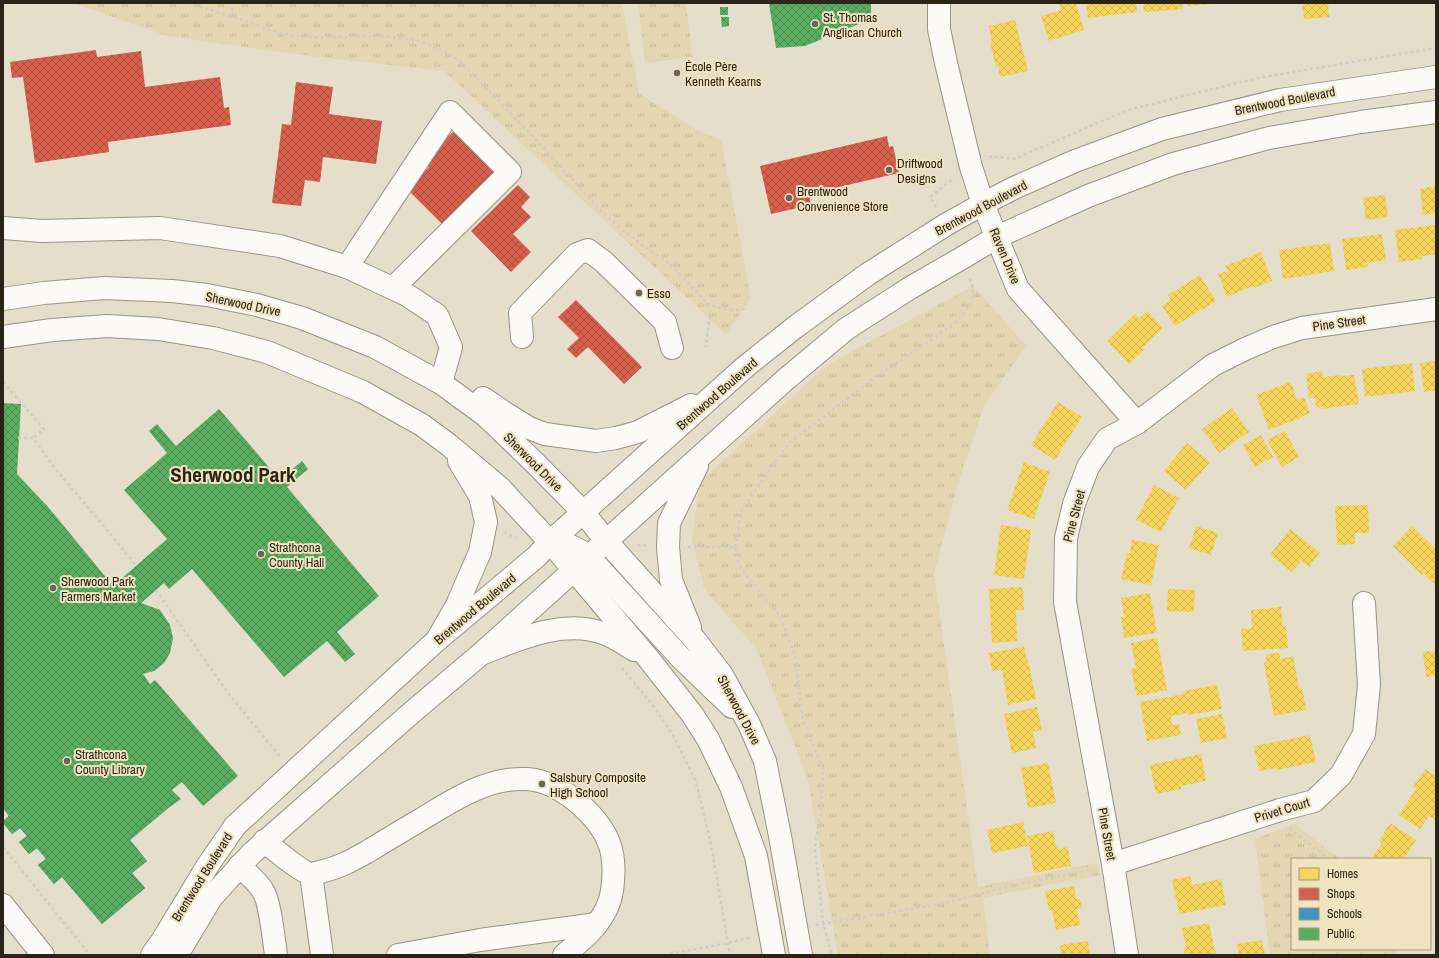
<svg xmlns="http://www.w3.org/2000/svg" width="1439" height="958" font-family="'Archivo Narrow',sans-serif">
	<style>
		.park { fill: url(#park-tufts) }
		.homes { fill: url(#homes-cross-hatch) }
		.shops { fill: url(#shops-cross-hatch) }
		.schools { fill: url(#schools-cross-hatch) }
		.public { fill: url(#public-cross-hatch) }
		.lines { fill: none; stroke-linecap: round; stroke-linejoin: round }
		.minor-casing { stroke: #989384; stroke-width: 24 }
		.major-casing { stroke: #989384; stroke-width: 24 }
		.path { stroke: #cfcdc7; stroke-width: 2.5; stroke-dasharray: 3 3; stroke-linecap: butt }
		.minor { stroke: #fbfaf7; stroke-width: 22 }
		.major { stroke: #fbfaf7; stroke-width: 22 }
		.poi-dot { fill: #6a6556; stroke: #efe3c0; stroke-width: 1.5 }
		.labels { text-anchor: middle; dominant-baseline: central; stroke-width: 4; stroke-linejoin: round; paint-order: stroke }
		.poi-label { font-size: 13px; fill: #292417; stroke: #efe3c0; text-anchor: start }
		.street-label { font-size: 13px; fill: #292417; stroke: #efe3c0 }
		.town-label { font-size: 21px; font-weight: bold; fill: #292417; stroke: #efe3c0 }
	</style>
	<defs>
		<pattern id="park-tufts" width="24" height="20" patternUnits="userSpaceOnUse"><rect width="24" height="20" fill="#e3d6b0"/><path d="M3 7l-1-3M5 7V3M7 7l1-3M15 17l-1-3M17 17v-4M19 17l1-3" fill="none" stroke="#c3b897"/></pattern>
		<pattern id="homes-cross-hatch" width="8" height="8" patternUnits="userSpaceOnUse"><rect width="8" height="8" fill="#f6d55c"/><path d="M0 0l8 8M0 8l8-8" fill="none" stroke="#d3b74f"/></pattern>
		<pattern id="shops-cross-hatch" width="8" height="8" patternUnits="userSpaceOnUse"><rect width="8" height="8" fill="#d6604d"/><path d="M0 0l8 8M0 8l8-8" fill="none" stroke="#ae4f3f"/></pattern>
		<pattern id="schools-cross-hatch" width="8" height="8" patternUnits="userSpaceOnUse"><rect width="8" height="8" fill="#4393c3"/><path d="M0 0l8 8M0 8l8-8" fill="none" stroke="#38789d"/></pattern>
		<pattern id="public-cross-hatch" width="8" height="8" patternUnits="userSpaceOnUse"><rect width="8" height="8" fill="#5aae61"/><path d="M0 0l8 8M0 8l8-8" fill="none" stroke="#4a8d4f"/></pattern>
	</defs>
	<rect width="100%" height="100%" fill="#e4deca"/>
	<g class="park">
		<path d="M74,3H622L639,94L697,130L721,140L751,298L726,334L444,71L302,55L167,36Z"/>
		<path d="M638,3H686L692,57L645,63Z"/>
		<path d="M973,286L1026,346L984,406L959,480L934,574L978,887L1096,863L1100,875L983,898L990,955H838L808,779L756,648L705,590L692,541L700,482L827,365Z"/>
		<path d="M1294,824L1340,859H1292V949H1398L1395,955H1270L1255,839Z"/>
	</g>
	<g class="homes">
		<path d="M1059,3H1076L1084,30L1049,41L1041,16L1061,10Z"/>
		<path d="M1086,3H1136L1137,12L1088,18Z"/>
		<path d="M1143,3H1182L1183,9L1144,12Z"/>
		<path d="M1187,3H1212V4L1188,6Z"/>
		<path d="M1302,3H1328L1329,17L1304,19Z"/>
		<path d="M1015,20L1028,71L1000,77L998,66L996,67L990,42H992L989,26Z"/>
		<path d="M1436,186V213L1423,215L1420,189Z"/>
		<path d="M1385,195L1388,217L1366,220L1363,198Z"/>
		<path d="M1436,225V254L1422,256V259L1399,262L1395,230Z"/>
		<path d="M1382,234L1386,260L1367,263L1368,267L1346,270L1342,239Z"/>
		<path d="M1330,243L1334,271L1283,279L1279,250Z"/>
		<path d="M1261,252L1272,281L1254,288L1253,286L1227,297L1218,274L1228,271L1225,266Z"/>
		<path d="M1200,275L1216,301L1175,326L1162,306L1171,300L1168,295Z"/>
		<path d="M1147,311L1163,328L1142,348L1144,350L1129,364L1107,341L1135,314L1139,318Z"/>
		<path d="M1436,361V390L1424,392L1420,363Z"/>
		<path d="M1412,363L1415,391L1365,397L1362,369Z"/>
		<path d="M1322,371L1323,377L1341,375V376L1354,375L1359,404L1322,409V407L1316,408L1315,398H1309L1306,374Z"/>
		<path d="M1291,382L1297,400L1304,397L1310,413L1303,416V417L1269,430L1256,395Z"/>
		<path d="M1058,402L1082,417L1055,460L1031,445Z"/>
		<path d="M1232,408L1249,432L1219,453L1202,429Z"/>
		<path d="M1285,431L1299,457L1282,467L1267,440Z"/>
		<path d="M1261,435L1273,457L1255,467L1243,445Z"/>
		<path d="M1187,443L1210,462L1186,490L1164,471Z"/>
		<path d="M1024,462L1050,472L1034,519L1007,510Z"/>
		<path d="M1154,485L1179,498L1161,532L1136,520Z"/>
		<path d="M1368,505L1369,533H1355V544L1337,545L1335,506Z"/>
		<path d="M1001,525L1031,530L1024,579L994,575Z"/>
		<path d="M1196,526L1218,533L1211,555L1189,548Z"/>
		<path d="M1412,526L1436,549L1435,585L1423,573L1422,575L1393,546Z"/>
		<path d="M1290,529L1320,553L1309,567L1301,561L1292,572L1270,555Z"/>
		<path d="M1132,540L1159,545L1151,585L1121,579L1127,553H1130Z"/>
		<path d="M1023,587L1024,610H1016L1017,641L992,643L989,589Z"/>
		<path d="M1168,589L1195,590L1194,612L1167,611Z"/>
		<path d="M1150,593L1157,633L1124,638L1121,617H1124L1121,598Z"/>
		<path d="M1281,607L1283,627L1286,626L1288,648L1243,651L1241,629L1252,628L1251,610Z"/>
		<path d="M1157,638L1167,690L1137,696L1131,669L1136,668L1131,643Z"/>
		<path d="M1024,647L1027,660H1028L1036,699L1008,705L1002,670L992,671L989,653Z"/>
		<path d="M1436,651V675L1426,677L1423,652Z"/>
		<path d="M1279,652L1280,659L1293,656L1299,688L1302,687L1306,710L1274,716L1264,663L1267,662L1265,655Z"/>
		<path d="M1217,685L1222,709L1189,715V713L1171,716L1172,725L1179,724L1181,735L1147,741L1140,702L1184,694L1183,691Z"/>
		<path d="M1037,707L1042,730L1033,732L1036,748L1012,753L1004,714Z"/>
		<path d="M1222,714L1227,738L1201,743L1196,719Z"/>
		<path d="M1310,735L1316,762L1277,770L1276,768L1259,771L1254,746Z"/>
		<path d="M1201,754L1206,781L1181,786V789L1156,794L1150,765Z"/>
		<path d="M1048,763L1056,803L1028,808L1021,768Z"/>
		<path d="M1425,769L1436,776V821L1429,816L1420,829L1399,815L1416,789L1413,787Z"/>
		<path d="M1023,822L1028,846L992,853L987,830Z"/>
		<path d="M1390,823L1416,840L1404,859H1371L1382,843L1379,841Z"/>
		<path d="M1053,831L1057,849L1068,847L1071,866L1034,873L1027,836Z"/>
		<path d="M1191,876L1192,885L1221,879L1226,905L1179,914L1172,880Z"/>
		<path d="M1074,886L1076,899H1080L1082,908L1077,909L1080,925L1056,930L1052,910H1049L1045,891Z"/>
		<path d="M1209,923L1216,955H1185L1184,948H1186L1182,928Z"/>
		<path d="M1262,940L1265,955H1239L1237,944Z"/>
		<path d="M1088,941L1090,955H1061L1060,945Z"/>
	</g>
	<g class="shops">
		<path d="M96,50L97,57L141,51L145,87L220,77L224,108L229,107L231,125L108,142L109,152L35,163L23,77L12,78L10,62Z"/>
		<path d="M296,82L333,87L329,114L382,121L376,164L323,157L320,182L305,180L301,206L272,203L282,124L291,125Z"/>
		<path d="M453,132L494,173L444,226L407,189L429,167L427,165L438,146Z"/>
		<path d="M887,136L889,147L893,146L899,173L809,194L811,205L771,214L760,166Z"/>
		<path d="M518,185L530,197L521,207L531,217L513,234L531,252L511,272L471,231Z"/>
		<path d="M576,300L642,367L624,384L588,347L576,358L567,349L579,338L558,317Z"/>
	</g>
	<path class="schools" d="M57,668L74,685L167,809L130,840L147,861L132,873L145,888L102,924L62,877L54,884L38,865L46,859L37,848L29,854L19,842L27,836L20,828L12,834L3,823V821L9,816L3,808V714Z"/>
	<g class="public">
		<path d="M769,3H871V19L805,46L776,48Z"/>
		<rect x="720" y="7" width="8" height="8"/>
		<path d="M721,17H729V26L722,27Z"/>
		<path d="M3,403L21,404L17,474L49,508L113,586L167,539L124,490L167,453L149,431L157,424L176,446L219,409L280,480L302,461L308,469L287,487L379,596L337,632L355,654L345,662L327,641L284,677L192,569L169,589L164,583L141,603L160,610L170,625L173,638L170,653L164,663L154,671L143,674L150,684L155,680L238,776L203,806L182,782L172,790L181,799L167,809L130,840L147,861L132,873L145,888L102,924L62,877L54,884L38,865L46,859L37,848L29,854L19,842L27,836L20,828L12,834L3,823V821L9,816L3,808Z"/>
	</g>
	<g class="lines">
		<g class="minor-casing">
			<g id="minor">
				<path d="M939,3V29L946,63L971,167L983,204L1018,289L1137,423"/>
				<path d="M3,228L42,231L160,228L280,246L347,267L407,295L437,315L451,347L441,383"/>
				<path d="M347,267L450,112L510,172L393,288"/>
				<path d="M522,337L520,313L577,254L588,250L604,262L665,322L672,348"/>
				<path d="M264,841C273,848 302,873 311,874C314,874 317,872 320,872C340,867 349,862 367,852C385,841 403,830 422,819C453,800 488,777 527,779C548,780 569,794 583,807C611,833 617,855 612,891C608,919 584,939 564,955"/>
				<path d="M1113,864L1280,810L1314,801L1341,775L1364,734L1369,685L1364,603"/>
				<path d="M239,866C248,874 257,881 263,891C270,901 274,941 276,955"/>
				<path d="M311,874L322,955"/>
				<path d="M3,905L43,955"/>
				<path d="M152,955L162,941L208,865L235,826L437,640L536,557L550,542"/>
				<path d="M177,955L211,898L251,854L410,714L481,654L574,570"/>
				<path d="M398,955L480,940L597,924"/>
				<path d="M1127,955L1113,864L1065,602L1066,538L1074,504L1088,467L1107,439L1137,423L1213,365L1245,349L1273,337L1302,328L1436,309"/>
			</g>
		</g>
		<g class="major-casing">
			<g id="major">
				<path d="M3,299L44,293L104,288L172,291L207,295L257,305L302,318L375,347L441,383L486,416L535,463L583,512L607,542L696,641L722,675L749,724L765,761L780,836L801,955"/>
				<path d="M3,337L52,330L107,326L158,329L213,338L267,352L363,392L422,425L449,445L500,488L550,542L648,658L692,714L708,739L731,787L756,856L774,955"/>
				<path d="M483,398L505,413L529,428L545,434L596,441L616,438L638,432L691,405"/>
				<path d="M550,542L745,367L794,328L868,274L947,224L983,204L1014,188L1075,161L1162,129L1280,100L1436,77"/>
				<path d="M550,542C566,543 576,547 589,557L680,657L732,707"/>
				<path d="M574,570L785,380L846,329L910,288L962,258L997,237L1088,196L1173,164L1269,138L1361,122L1436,112"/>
				<path d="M690,627L671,580L668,547L669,523L697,466"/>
				<path d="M437,640L457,605L480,552L486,522L480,496L459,461"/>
				<path d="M481,654C519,639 566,617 608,635C617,639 626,645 634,650"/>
			</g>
		</g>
		<g class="path">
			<path d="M188,3C208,9 229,16 249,22C264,28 280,34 296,36C355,42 411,22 463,64L542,146L597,207L621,229L646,248L670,264L698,293L706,303L710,311L706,347"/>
			<path d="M230,16L234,3"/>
			<path d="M989,157L992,156L1014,159L1128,110L1258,78L1436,48"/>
			<path d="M936,207L930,197L954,178"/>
			<path d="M707,303C721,310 732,311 747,309"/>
			<path d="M3,382L44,429L33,438"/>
			<path d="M18,438H33L57,471L108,531L136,566"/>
			<path d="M504,532L516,538"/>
			<path d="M637,545L648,546"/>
			<path d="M688,547H735L738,562L748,578L780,616L795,655L803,721L823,769L821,809L815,848L823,923L832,955"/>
			<path d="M735,547L742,509L789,443L873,379L954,324C968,309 979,298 969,277"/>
			<path d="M156,590L228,693L280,757"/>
			<path d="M622,668L655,708L674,737L696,782L710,839L730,955"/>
			<path d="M1290,828L1292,831L1329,859"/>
			<path d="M3,847L90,955"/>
			<path d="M816,925L941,904L1015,885L1093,869"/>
			<path d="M1430,935L1436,939"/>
			<path d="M664,955L728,943L751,937"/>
		</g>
		<use href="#minor" class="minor"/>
		<use href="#major" class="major"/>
	</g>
	<g class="poi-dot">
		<circle cx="815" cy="24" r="4"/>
		<circle cx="677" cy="73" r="4"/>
		<circle cx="889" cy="170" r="4"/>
		<circle cx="789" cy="198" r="4"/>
		<circle cx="639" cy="293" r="4"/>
		<circle cx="261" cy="554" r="4"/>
		<circle cx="53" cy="588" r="4"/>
		<circle cx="67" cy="761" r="4"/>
		<circle cx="542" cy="784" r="4"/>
	</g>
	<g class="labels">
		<g class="poi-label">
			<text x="823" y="17">St. Thomas<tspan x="823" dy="15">Anglican Church</tspan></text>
			<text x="685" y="66">École Père<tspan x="685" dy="15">Kenneth Kearns</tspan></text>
			<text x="897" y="163">Driftwood<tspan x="897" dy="15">Designs</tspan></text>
			<text x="797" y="191">Brentwood<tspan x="797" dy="15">Convenience Store</tspan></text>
			<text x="647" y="293">Esso</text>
			<text x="269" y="547">Strathcona<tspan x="269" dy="15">County Hall</tspan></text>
			<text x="61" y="581">Sherwood Park<tspan x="61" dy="15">Farmers Market</tspan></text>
			<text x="75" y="754">Strathcona<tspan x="75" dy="15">County Library</tspan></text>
			<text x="550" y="777">Salsbury Composite<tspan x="550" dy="15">High School</tspan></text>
		</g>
		<g class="street-label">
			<text transform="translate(1285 101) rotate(-11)">Brentwood Boulevard</text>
			<text transform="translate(981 208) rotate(-28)">Brentwood Boulevard</text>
			<text transform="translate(1005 256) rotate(67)">Raven Drive</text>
			<text transform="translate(243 304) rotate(12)">Sherwood Drive</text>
			<text transform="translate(1339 323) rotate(-8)">Pine Street</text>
			<text transform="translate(717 394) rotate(-41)">Brentwood Boulevard</text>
			<text transform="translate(533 462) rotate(45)">Sherwood Drive</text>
			<text transform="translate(1074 516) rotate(-75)">Pine Street</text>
			<text transform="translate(475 609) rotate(-40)">Brentwood Boulevard</text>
			<text transform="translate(739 710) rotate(62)">Sherwood Drive</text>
			<text transform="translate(1282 810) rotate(-17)">Privet Court</text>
			<text transform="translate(1107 834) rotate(80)">Pine Street</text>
			<text transform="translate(202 877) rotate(-58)">Brentwood Boulevard</text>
		</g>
		<g class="town-label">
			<text x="233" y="474">Sherwood Park</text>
		</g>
	</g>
	<rect width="1439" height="958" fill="none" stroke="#292417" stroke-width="8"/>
	<rect x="1291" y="858" width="140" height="92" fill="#efe3c0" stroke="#a0977c"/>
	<rect x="1299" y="868" width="20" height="12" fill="#f6d55c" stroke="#a0977c"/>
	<text x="1327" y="878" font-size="12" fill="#292417">Homes</text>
	<rect x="1299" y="888" width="20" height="12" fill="#d6604d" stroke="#a0977c"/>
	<text x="1327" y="898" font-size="12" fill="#292417">Shops</text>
	<rect x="1299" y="908" width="20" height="12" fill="#4393c3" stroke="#a0977c"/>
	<text x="1327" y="918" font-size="12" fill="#292417">Schools</text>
	<rect x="1299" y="928" width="20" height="12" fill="#5aae61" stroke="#a0977c"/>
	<text x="1327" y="938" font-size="12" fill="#292417">Public</text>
</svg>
